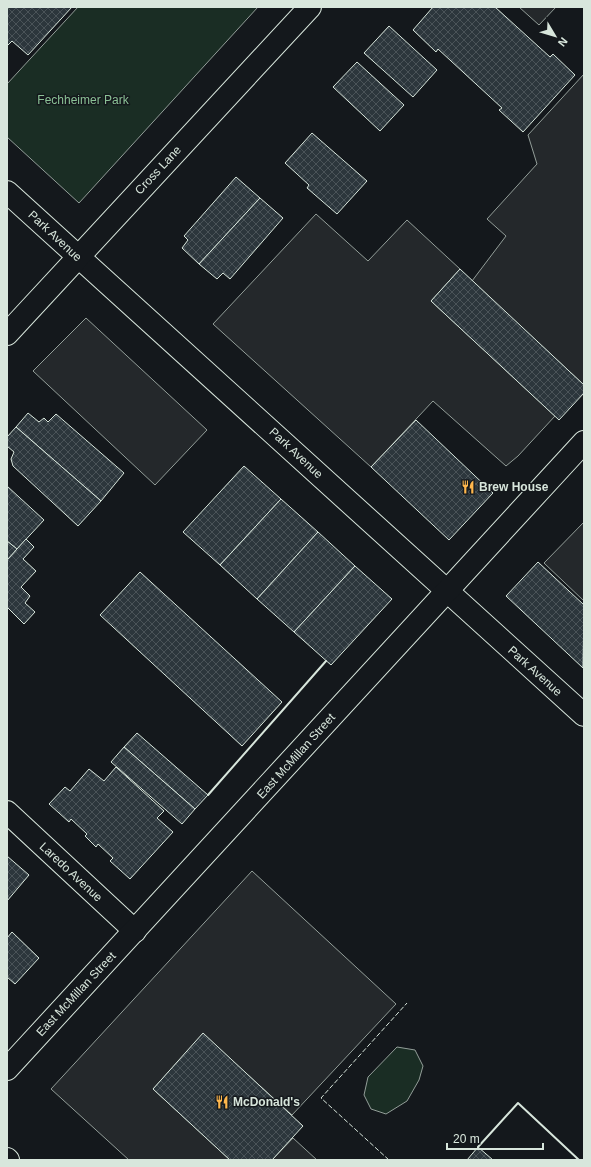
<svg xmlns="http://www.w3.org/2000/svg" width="591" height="1167" font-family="Helvetica,sans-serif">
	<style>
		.green { fill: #1a2d24; stroke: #939e99 }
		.parking { fill: #24282b; stroke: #939e99 }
		.building { fill: url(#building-cross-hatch); stroke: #d8e6dc }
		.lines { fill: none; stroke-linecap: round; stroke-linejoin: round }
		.minor-casing { stroke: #d8e6dc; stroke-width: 24 }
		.major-casing { stroke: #d8e6dc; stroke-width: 24 }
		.minor { stroke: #14181c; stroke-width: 22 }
		.major { stroke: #14181c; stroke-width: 22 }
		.fence { stroke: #d8e6dc; stroke-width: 1; stroke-dasharray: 5 2; stroke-linecap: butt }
		.wall { stroke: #d8e6dc; stroke-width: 2 }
		.labels { text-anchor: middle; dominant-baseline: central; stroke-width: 3; stroke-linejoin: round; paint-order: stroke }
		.park-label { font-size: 12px; fill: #8ac095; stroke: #14181c }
		.street-label { font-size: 12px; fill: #d8e6dc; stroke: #14181c }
		.poi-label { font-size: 12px; font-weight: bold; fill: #d8e6dc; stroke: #14181c; text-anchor: start }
	</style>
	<defs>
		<pattern id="building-cross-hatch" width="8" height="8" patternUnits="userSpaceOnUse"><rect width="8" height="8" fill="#2c363c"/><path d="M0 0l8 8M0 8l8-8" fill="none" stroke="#4a5358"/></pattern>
	</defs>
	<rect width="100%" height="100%" fill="#14181c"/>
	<g class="green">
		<path d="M78,7H258L79,203L7,137V84Z"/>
		<path d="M397,1047L415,1050L423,1066L419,1080L407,1101L386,1114L371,1109L364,1095L368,1077Z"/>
	</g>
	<g class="parking">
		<path d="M519,7H556L539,25Z"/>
		<path d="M584,74V385L472,281L506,236L487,219L537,164L528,135Z"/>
		<path d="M316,214L368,261L407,220L460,269L431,301L555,416L518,456L506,466L433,401L371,467L213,324Z"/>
		<path d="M86,318L207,430L155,485L33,371Z"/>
		<path d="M584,522V601L544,563Z"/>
		<path d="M252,871L396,1004L292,1115L203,1034L153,1089L230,1160H129L51,1089Z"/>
		<path d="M293,1138L317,1160H272Z"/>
	</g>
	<g class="building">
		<path d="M7,7H72L28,55L12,41L7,46Z"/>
		<path d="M433,7H495L550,57L553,54L575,75L523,132L499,110L502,108L438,49L436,52L413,30Z"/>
		<path d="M389,26L437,70L413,97L364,53Z"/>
		<path d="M357,62L404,105L380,131L333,87Z"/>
		<path d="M312,133L367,181L337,214L307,188L309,185L285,163Z"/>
		<path d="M236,177L260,198L199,264L182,248L188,240L184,236Z"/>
		<path d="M260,198L283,218L230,279L223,273L217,279L199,264Z"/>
		<path d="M460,269L584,385V393L559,420L431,301Z"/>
		<path d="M28,413L39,422L44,418L48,422L56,414L124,473L101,501L16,427Z"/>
		<path d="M416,420L493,493L449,540L371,467Z"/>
		<path d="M16,427L101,501L78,526L13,466L11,459L14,452L7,446V437Z"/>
		<path d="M244,466L281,499L220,565L183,532Z"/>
		<path d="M7,486L44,520L17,549L7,541Z"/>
		<path d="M281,499L318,532L257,599L220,565Z"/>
		<path d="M318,532L355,566L294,632L257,599Z"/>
		<path d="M26,539L34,547L23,559L36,571L21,587L30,596L25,603L35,612L24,624L7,607V560Z"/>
		<path d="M7,541L17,549L7,560Z"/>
		<path d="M538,562L584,605L583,668L506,596Z"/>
		<path d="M355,566L392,599L331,665L294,632Z"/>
		<path d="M140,572L282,702L242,746L100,615Z"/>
		<path d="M137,733L208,795L195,809L124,747Z"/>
		<path d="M124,747L195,809L182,824L111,762Z"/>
		<path d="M116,767L164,811L157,818L173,832L130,879L110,861L113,858L98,844L96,847L85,836L87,834L71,819L69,822L49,804L65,787L70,791L89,769L104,781Z"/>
		<path d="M7,856L29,875L7,901Z"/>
		<path d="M12,932L39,958L15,984L7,977V938Z"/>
		<path d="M203,1033L303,1126L272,1160H230L153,1089Z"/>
		<path d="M478,1147L493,1160H467Z"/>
	</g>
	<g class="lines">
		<g class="minor-casing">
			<g id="minor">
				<path d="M7,192L584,715"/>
				<path d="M7,334L310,7"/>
				<path d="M7,812L135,931"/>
				<path d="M7,1159L8,1160"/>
			</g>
		</g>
		<g class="major-casing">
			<path id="major" d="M7,1069L584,442"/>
		</g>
		<use href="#minor" class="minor"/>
		<use href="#major" class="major"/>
		<path class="fence" d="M389,1160L321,1098L407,1003"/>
		<g class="wall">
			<path d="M208,795L326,661"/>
			<path d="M478,1147L518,1103L579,1160"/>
		</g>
	</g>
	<defs>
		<g id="restaurant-bare" transform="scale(1.08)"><path d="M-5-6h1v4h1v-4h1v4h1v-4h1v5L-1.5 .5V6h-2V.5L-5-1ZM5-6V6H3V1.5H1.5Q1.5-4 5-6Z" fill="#ffb74d" stroke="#14181c" stroke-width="2.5" paint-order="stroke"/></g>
	</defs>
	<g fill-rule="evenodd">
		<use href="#restaurant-bare" x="468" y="487"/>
		<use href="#restaurant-bare" x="222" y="1102"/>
	</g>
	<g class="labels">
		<g class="park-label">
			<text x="83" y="100">Fechheimer Park</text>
		</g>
		<g class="street-label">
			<text transform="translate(158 170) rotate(-47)">Cross Lane</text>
			<text transform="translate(55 236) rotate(43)">Park Avenue</text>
			<text transform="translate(296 453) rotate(43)">Park Avenue</text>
			<text transform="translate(535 671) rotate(42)">Park Avenue</text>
			<text transform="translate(296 756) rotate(-48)">East McMillan Street</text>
			<text transform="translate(71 872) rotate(43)">Laredo Avenue</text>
			<text transform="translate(76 994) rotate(-47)">East McMillan Street</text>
		</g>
		<g class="poi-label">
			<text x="479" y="487">Brew House</text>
			<text x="233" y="1102">McDonald's</text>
		</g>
	</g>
	<rect width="591" height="1167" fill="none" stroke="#d8e6dc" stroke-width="16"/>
	<g transform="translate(555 36) rotate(128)" stroke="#14181c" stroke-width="3" paint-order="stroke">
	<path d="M0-3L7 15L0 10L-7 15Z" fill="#d8e6dc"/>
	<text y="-6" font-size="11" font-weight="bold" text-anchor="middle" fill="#d8e6dc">N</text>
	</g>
	<path d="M447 1143v6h96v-6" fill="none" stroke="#d8e6dc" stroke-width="2"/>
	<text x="453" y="1143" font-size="12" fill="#d8e6dc" stroke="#14181c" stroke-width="3" paint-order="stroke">20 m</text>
</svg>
